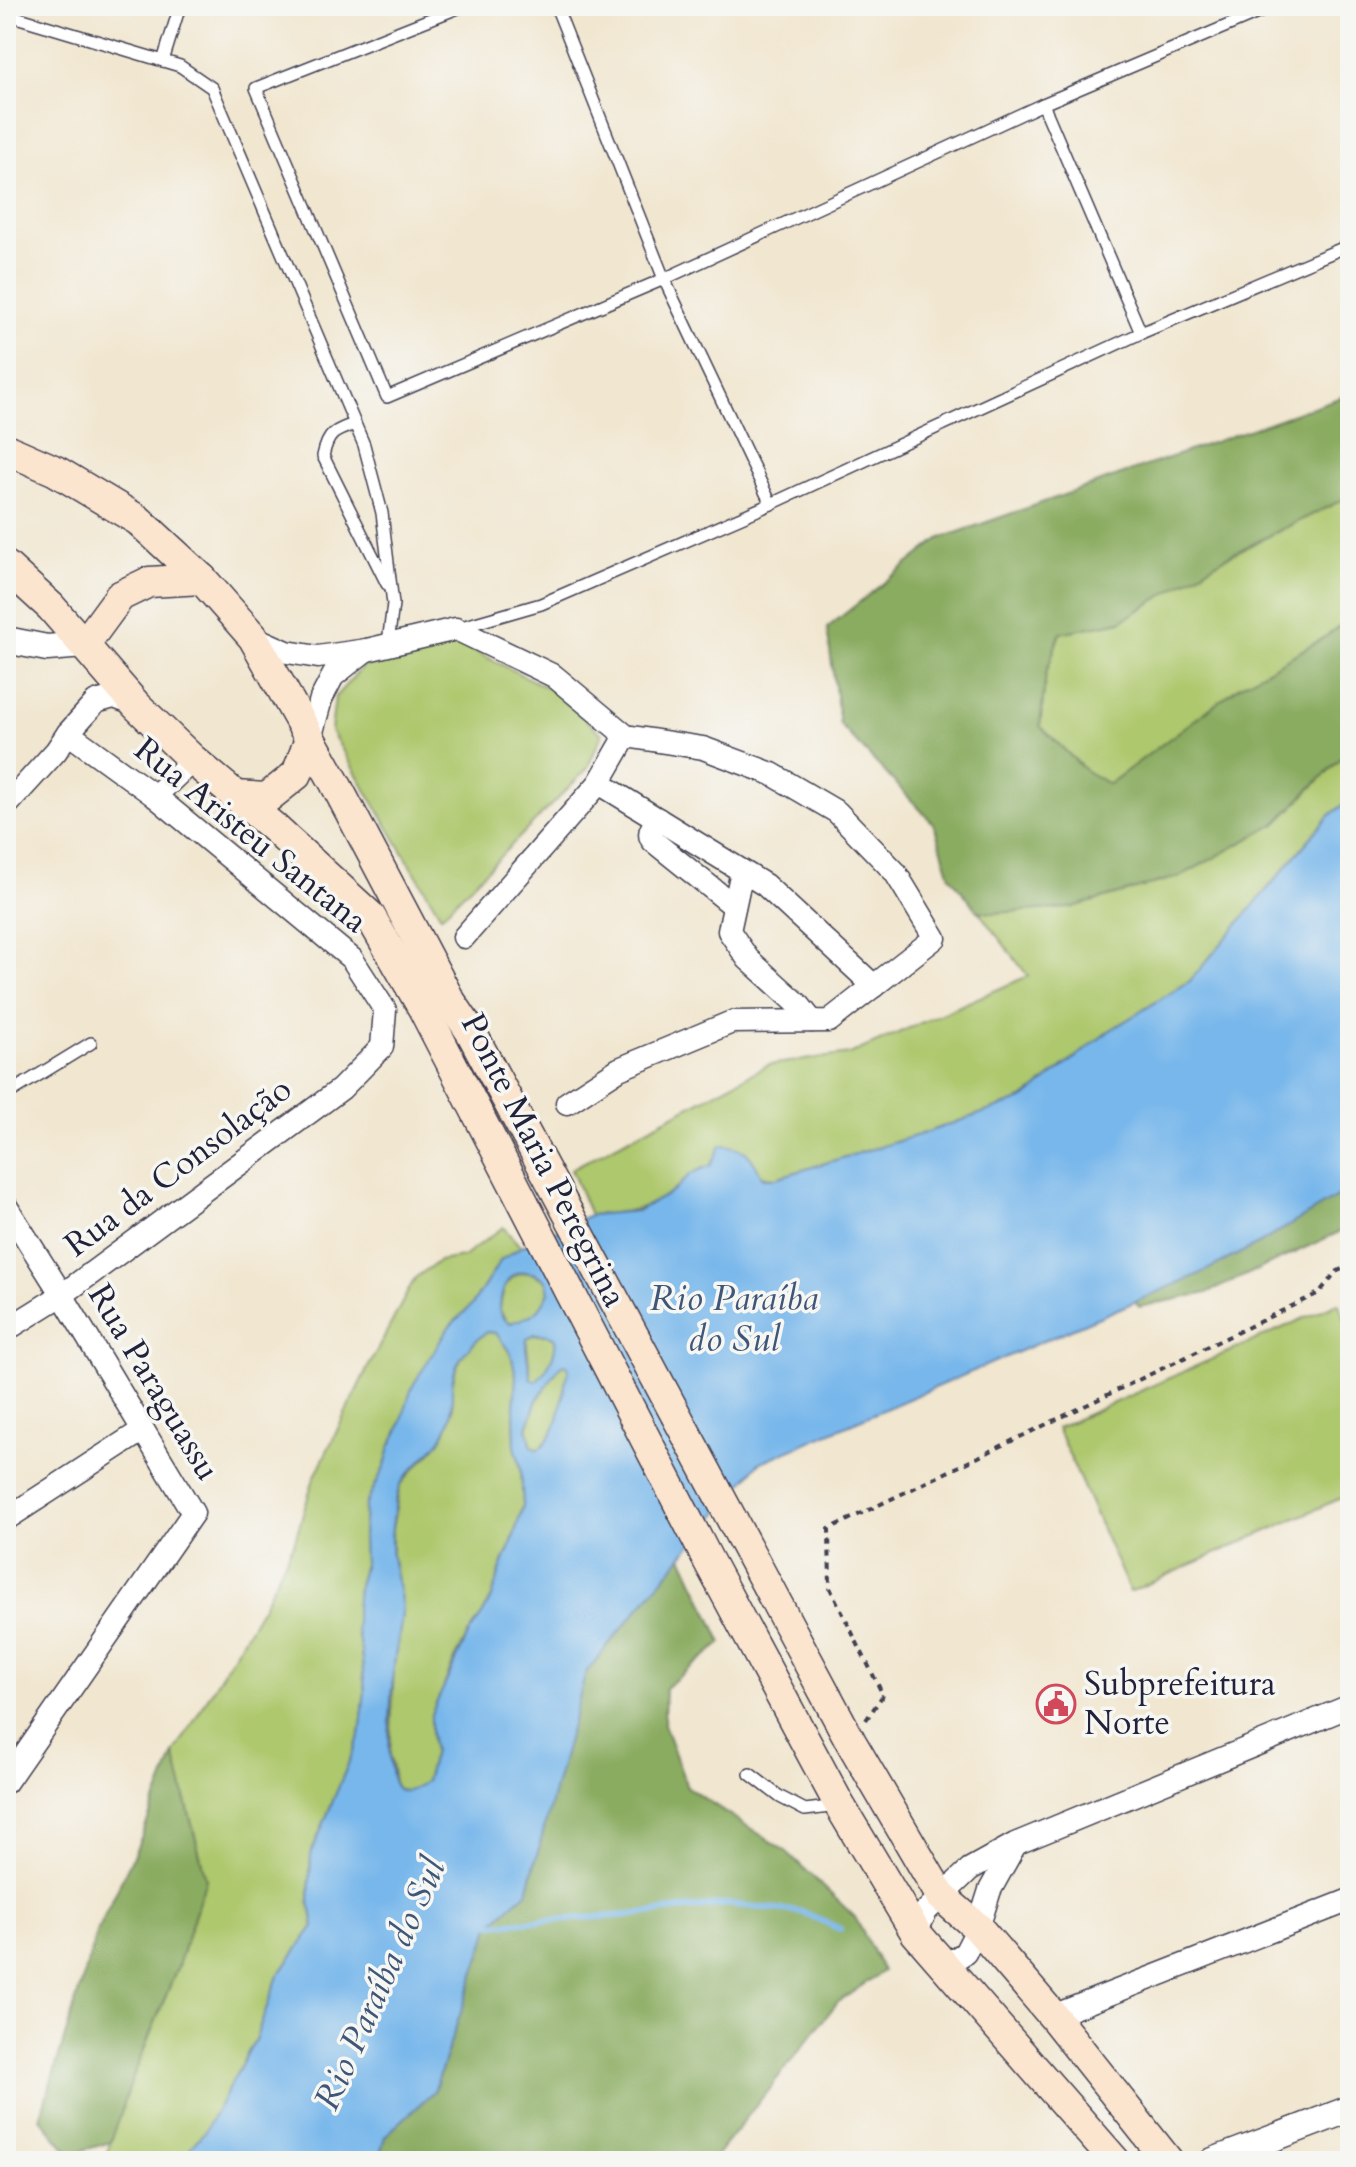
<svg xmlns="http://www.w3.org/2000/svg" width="1356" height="2167" font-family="Cardo,serif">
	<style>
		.green { fill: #aec86d; stroke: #687554; stroke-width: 2 }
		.forest { fill: #8aac60; stroke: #56674e; stroke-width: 2 }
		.water { fill: #78b7eb; stroke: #4d6c93; stroke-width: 2; fill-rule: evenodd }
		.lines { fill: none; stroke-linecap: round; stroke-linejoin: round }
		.stream { stroke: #78b7eb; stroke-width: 6 }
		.service-casing { stroke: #413f51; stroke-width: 14 }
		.minor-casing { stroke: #413f51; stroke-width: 25 }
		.tertiary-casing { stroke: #413f51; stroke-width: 29 }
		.secondary-casing { stroke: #413f51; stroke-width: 33 }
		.path { stroke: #413f51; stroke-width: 4; stroke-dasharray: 6 6; stroke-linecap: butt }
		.service { stroke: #fff; stroke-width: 11 }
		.minor { stroke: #fff; stroke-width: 22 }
		.tertiary { stroke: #fff; stroke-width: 26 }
		.secondary { stroke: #fce5cf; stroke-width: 30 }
		.labels { text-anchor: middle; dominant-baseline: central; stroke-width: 7; stroke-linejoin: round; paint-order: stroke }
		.street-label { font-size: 34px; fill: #22223b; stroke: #f6f6f2 }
		.poi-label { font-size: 34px; fill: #22223b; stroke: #f6f6f2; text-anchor: start }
		.water-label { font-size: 36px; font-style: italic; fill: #405679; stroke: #f6f6f2 }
	</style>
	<rect width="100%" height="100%" fill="#f6f6f2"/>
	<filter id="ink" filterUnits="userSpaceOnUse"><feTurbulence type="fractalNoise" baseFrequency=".0125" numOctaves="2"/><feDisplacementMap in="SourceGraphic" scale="16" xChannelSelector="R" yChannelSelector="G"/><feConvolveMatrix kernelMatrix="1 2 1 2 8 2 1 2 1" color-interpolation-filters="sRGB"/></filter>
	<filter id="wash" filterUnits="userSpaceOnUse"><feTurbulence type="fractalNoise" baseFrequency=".006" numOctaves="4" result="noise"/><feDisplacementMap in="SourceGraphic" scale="32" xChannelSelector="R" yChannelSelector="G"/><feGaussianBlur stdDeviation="1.8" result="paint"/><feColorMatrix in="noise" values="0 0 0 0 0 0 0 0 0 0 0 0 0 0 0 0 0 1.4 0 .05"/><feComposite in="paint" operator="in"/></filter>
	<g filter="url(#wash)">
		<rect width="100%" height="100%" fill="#f1e6cf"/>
		<g class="green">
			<path d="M1350,496V619L1322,639L1241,685L1109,785L1085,770L1040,726L1046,673L1060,633L1121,621L1226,557Z"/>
			<path d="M450,639L550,689L602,734L587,769L441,916L331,731L335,697L366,663Z"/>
			<path d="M1350,749V799L1328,817L1190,981L1109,1031L1023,1099L922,1134L776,1178C757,1178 720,1163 709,1166C693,1169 685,1182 673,1191C645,1211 624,1213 590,1215L571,1169L768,1065L850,1054L1028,976L978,911L994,913L1275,825Z"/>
			<path d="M503,1227L521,1247L501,1260L472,1305L449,1327L413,1387L399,1429L390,1447L385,1466L365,1506L363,1536L364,1564L358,1586L356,1629L361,1650L365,1691L360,1736L311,1854L309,1899L314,1926L278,1976L255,2040L205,2131L179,2161H104L134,2074L178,1966L206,1879L174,1754L264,1604L294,1543L314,1478L363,1377L415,1278L439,1261L463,1257Z"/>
			<path d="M530,1272L547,1281L549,1292C539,1314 533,1315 511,1323L506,1321L500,1310C502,1289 507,1273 530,1272Z"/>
			<path d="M1338,1303L1350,1329V1494L1130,1592L1057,1428Z"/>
			<path d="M486,1332L497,1333L511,1354L516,1375L514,1409L515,1446L521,1468L523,1505L512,1542L501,1568L492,1597L482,1615L469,1633L453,1663L445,1683L431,1733L434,1751L426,1782L413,1790L403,1791L397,1788L394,1782L390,1755L394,1666L402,1611L392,1554V1529L400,1485L413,1470L430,1454L446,1430L453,1408L451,1390L456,1368L465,1350Z"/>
			<path d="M530,1335H549L555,1338C557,1354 547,1372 535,1382L531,1379L526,1338Z"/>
			<path d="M564,1364L568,1366C570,1374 566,1377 565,1385C560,1410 559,1433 538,1450L532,1447L527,1428L537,1400L560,1366Z"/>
		</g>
		<g class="forest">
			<path d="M1350,394V496L1226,557L1121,621L1060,633L1046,673L1040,726L1085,770L1109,784L1241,685L1322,639L1350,619V749L1274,825L1181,876L1070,908L994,913L978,911L950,876L934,824L840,725L827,628L939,539Z"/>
			<path d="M1350,1189V1227L1207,1293L1139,1307L1135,1301L1195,1276L1258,1244Z"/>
			<path d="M682,1556L722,1643L665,1688L664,1724L687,1787L787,1852L855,1917L883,1971L837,2003L712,2161H378L385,2136L434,2091L491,1924L527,1892L586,1672Z"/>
			<path d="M174,1754L206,1879L178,1966L134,2074L111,2142L70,2154L40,2118L98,1929L136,1850Z"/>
		</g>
		<path class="water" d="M1350,799V1189L1258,1244L1195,1276L759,1463L586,1672L527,1892L491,1924L434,2091L385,2136L378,2161H179L205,2131L255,2040L278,1976L314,1926L309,1899L311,1854L360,1735L365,1691L361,1650L356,1629V1608L358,1586L364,1564L363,1536L365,1506L385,1466L390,1447L399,1429L412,1387L449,1327L472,1305L501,1260L521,1247L590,1215L637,1211L674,1191L690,1174L711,1165L721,1145C748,1146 751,1157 763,1178H776L922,1134L1023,1099L1109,1031L1190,981L1328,817ZM525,1272L536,1274L547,1281L549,1292C539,1314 533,1315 511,1323C506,1321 504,1320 501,1315C497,1305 504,1283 512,1276C516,1273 519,1273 525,1272ZM486,1332L496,1333L511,1354L516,1375L514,1409L515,1446L521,1468L523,1506L512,1542L501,1568L492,1597L482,1615L469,1633L431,1714V1733L434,1751L426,1781C418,1787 402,1798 395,1785C384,1766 392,1682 395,1658C397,1642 402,1625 402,1610C401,1592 395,1574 392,1556C390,1540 392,1523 395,1507C396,1500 398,1490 401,1484C413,1464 434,1454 444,1434C452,1420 452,1408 452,1392C451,1364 466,1349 486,1332ZM535,1334L549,1335L555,1338C557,1354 547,1372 535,1381L531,1379L526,1349L527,1338ZM564,1364L568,1366C570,1374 566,1376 565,1385C560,1410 559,1433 538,1450L532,1447L527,1428L537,1400L560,1366Z"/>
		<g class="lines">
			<path class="stream" d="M485,1922L491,1924L630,1915L728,1904L803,1912L840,1929"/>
		</g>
	</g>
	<g filter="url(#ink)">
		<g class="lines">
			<g class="service-casing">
				<g id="service">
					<path d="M463,6L256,88L387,397L664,279L1043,104L1274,6"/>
					<path d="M556,6L664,279L771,504"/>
					<path d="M6,14L180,66L212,88L364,445L382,513L393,604L388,643"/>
					<path d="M163,61L180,6"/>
					<path d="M1043,104L1141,333"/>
					<path d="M355,424C334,431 328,433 323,456L387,584"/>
					<path d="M458,628L541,604L771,504L1141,333L1350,245"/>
					<path d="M6,1095L91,1043"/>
					<path d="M750,1774L780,1797L805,1810L838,1806"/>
				</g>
			</g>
			<g class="minor-casing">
				<g id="minor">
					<path d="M253,637L287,652L318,657L367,650L456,629L554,676L626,736L703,748L772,774L837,812L895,872L935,938L829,1021L732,1022L619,1069L567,1103"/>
					<path d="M310,739L321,699L333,676L366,650"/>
					<path d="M599,783L765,885L874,986"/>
					<path d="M155,796L193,760"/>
					<path d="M6,806L56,751L68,733L96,702L114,697L136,705"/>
					<path d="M658,819C653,827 646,833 653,841L734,906"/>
					<path d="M742,871L729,931L748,959L799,1005L812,1021"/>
					<path d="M464,937L599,783L626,736"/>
					<path d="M6,1206L62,1295L193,1513L6,1782"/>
					<path d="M6,1330L62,1295L341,1089L382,1047L385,1010L352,959L155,796L68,733"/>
					<path d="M6,1519L143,1430"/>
					<path d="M916,1933L926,1911L970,1869L1015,1844L1350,1706"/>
					<path d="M944,1966L965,1953L978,1928L990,1890L1015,1845"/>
					<path d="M1053,2016L1350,1900"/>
				</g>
			</g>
			<g class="tertiary-casing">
				<g id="tertiary">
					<path d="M6,640L47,648L84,645"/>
					<path d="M1213,2161L1350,2109"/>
				</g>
			</g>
			<g class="secondary-casing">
				<g id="secondary">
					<path d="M6,449L56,471L138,520L202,579L253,637L335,783L449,999L471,1032L851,1742L941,1896L978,1928L1053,2016L1168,2161"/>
					<path d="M6,566L51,607L136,705L193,760L273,827L370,916L423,1008L708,1560L840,1806L916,1933L1115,2161"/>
					<path d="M84,645L120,596L149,582L202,579"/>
					<path d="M234,796L267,798L297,774L310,739"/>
				</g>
			</g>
			<path class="path" d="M866,1720L883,1695L830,1588L829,1529L1319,1293L1336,1272L1350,1265"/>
			<use href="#service" class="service"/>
			<use href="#minor" class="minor"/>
			<use href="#tertiary" class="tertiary"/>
			<use href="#secondary" class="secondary"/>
		</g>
	</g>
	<defs>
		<g id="civic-ring" transform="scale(2)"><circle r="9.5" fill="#f6f6f2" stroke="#d1495b" stroke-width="1.5"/><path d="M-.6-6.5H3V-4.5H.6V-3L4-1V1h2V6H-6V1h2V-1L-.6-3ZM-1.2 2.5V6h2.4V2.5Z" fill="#d1495b"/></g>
	</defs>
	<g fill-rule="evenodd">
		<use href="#civic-ring" x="1056" y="1704"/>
	</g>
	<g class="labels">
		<g class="street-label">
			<text transform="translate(251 835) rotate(39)">Rua Aristeu Santana</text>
			<text transform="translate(544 1160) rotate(63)">Ponte Maria Peregrina</text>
			<text transform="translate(178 1167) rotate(-37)">Rua da Consolação</text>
			<text transform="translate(154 1382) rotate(59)">Rua Paraguassu</text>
		</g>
		<g class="poi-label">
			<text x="1084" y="1684">Subprefeitura<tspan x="1084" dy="39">Norte</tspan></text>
		</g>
		<g class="water-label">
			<text x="734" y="1298">Rio Paraíba<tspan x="734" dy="41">do Sul</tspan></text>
			<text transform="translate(380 1984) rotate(-66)">Rio Paraíba do Sul</text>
		</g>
	</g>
	<rect width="1356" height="2167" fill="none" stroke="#f6f6f2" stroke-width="32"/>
</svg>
